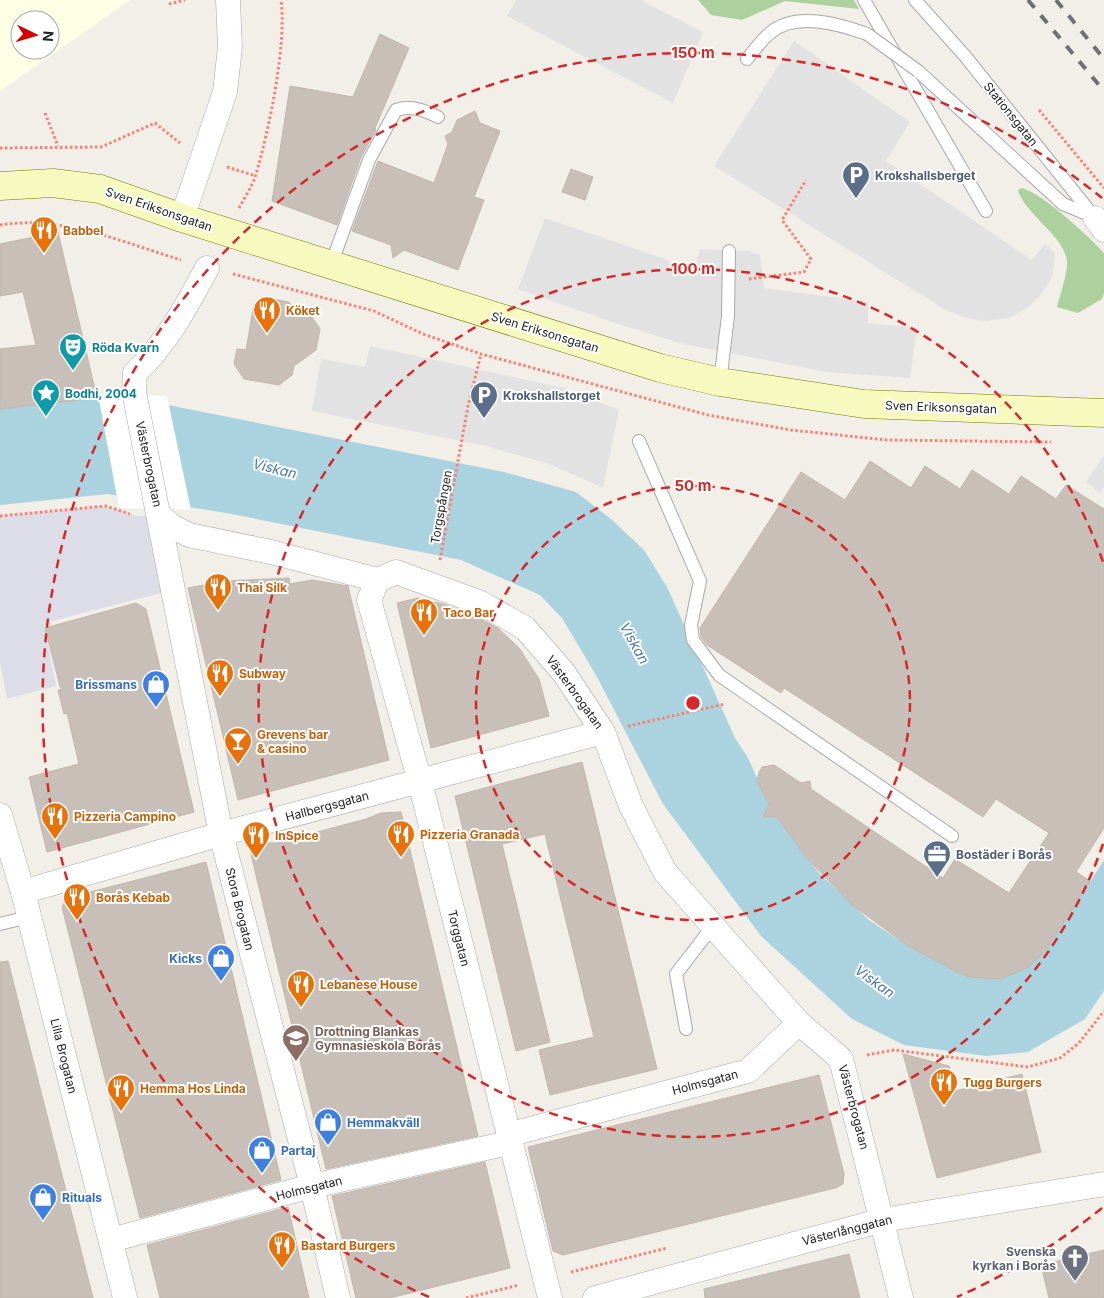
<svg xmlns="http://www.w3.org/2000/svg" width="1104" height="1298" font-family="Inter,sans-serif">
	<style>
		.education { fill: #ffffe5; fill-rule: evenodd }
		.forest { fill: #add19e }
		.parking { fill: #e2e2e2 }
		.plaza { fill: #dddde8 }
		.water { fill: #aad3df }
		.pier { fill: #fff }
		.building { fill: #c7bfb8; stroke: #c4b6ab }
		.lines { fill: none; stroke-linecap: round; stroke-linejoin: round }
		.lane-casing { stroke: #a9a9a9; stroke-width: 14 }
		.street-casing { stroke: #a9a9a9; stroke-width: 25 }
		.secondary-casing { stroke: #707d05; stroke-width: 29 }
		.path { stroke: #fa8072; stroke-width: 3; stroke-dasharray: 2.5 2.5; stroke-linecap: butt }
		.lane { stroke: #fff; stroke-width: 12 }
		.street { stroke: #fff; stroke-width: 24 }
		.secondary { stroke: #f7fabf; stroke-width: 28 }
		.rail { stroke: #707070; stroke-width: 4; stroke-dasharray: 10 10; stroke-linecap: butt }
		.lane-bridge-casing { stroke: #a9a9a9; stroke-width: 14; stroke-linecap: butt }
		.lane-bridge { stroke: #fff; stroke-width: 12 }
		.ring { fill: none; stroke: #d62828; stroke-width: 2.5; stroke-dasharray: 9 6 }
		.labels { text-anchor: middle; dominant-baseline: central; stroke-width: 4; stroke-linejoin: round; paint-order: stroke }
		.street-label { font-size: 12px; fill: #222; stroke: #fff }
		.service-label { font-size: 12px; font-weight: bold; fill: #4e5e75; stroke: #fff; text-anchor: start }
		.food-label { font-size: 12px; font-weight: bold; fill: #c56008; stroke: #fff; text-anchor: start }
		.culture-label { font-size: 12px; font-weight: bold; fill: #0d838f; stroke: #fff; text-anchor: start }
		.shop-label { font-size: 12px; font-weight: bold; fill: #366cbe; stroke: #fff; text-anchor: start }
		.education-label { font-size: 12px; font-weight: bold; fill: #785e54; stroke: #fff; text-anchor: start }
		.worship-label { font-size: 12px; font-weight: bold; fill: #5b616d; stroke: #fff; text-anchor: end }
		.water-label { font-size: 14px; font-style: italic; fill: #4a7aab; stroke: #fff }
		.centre { fill: #d62828; stroke: #fff; stroke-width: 2.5 }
		.ring-label { font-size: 15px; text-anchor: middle; font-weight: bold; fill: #d62828; stroke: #fff; stroke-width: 4; stroke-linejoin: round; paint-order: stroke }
	</style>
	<rect width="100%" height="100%" fill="#f2efe9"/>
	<path class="education" d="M0,0H130L0,91ZM20,20H50V50H20Z"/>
	<g class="forest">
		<path d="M698,0H854L859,9L785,1L742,20L711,15Z"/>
		<path d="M1021,188C1040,191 1090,237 1104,253V293L1102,299L1078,313L1057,307C1060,295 1068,272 1067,261C1064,236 1027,216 1018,191Z"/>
	</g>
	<g class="parking">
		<path d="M516,0H640L703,32L673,103L507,16Z"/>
		<path d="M794,41L910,122L886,161L1032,260L1045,244L1055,253L1054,268L1050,281L1039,297L1027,308L1009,318L987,321L965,318L944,309L714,166Z"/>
		<path d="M545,218L694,269L700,249L748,251L760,255L764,288L868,302V323L917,328L910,378L827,372L683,344L609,321L518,289Z"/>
		<path d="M370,346L564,388L619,410L603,488L552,465L486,446L312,411L321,359L365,367Z"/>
		<path d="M1104,455V487L1100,493L1086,482Z"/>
	</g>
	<path class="plaza" d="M106,506L137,516H160L173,590L44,623L56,686L7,699L0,662V516Z"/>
	<path class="water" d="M97,398L168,405L504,472L576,492L611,519L644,550L667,587L735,738L748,758L769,804L768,808L773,817H777L819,873L869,920L908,946L970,977L1001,979L1029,967L1046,950L1104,860V991L1085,1019L1028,1052L986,1056L904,1045L852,1019L761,936L663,804L597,677L562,618L540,595L461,560L232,514L108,494L0,505V409Z"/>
	<path class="pier" d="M98,394L167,396L191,510L119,508Z"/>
	<g class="building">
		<path d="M380,34L409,48L375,128L376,130L361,157L337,225L272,201L290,86L353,97Z"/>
		<path d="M475,111L480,123L500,131L474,197L484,200L458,270L404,250L393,258L391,245L352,231L378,161L434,183L448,144L445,136L452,132L457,120Z"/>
		<path d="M571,169L593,177L585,200L562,192Z"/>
		<path d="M58,232L97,398L0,409V349L36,345L23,292L0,296V244Z"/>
		<path d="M263,297L289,302L297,314L312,317L320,329L316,350L294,366L292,375L279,385L244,379L234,364L237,349L246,350L254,304Z"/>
		<path d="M870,461L911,488L925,466L960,489L972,470L1009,494L1021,476L1056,499L1066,485L1104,509V828L1076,872L1090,881L1046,950L1029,967L1001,979L970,977L959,973L908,946L851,904L805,856L777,817H763L769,804L757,782L759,772L762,767L774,765L801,783L810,781L811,789L943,878L955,859L1009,893L1049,833L996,799L983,817L784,688L781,693L707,645L701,637L700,628L801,472L845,500Z"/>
		<path d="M289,578L290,584L312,580L348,586L389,760L238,800L188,588L225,581Z"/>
		<path d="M418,598L443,604L475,616L498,628L519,648L539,679L549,716L431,748L397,603Z"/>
		<path d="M136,603L146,609L194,812L47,852L29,777L79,764L67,713L64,714L58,690H61L45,628Z"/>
		<path d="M582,762L657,1069L550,1095L539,1050L594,1037L545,834L502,844L550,1042L516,1051L455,796Z"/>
		<path d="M401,812L478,1136L326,1169L250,850L269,843H276L366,819L381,813Z"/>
		<path d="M206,862L281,1180L140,1218L62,907L67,898Z"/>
		<path d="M8,961L93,1298H0V962Z"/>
		<path d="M903,1054L949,1066L955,1091L1022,1074L1041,1152L937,1178Z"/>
		<path d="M819,1075L844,1174L843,1184L835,1188L563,1255L553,1251L528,1147Z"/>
		<path d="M485,1162L510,1268L390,1298H356L332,1196Z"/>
		<path d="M288,1207L309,1298H160L147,1245Z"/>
		<path d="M1104,1250V1298H1049L1041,1265Z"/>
		<path d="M849,1254L860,1298H705L704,1289Z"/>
	</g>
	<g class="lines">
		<g class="lane-casing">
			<g id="lane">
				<path d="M864,0L986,211"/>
				<path d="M915,0L965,56L1095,218"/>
				<path d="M747,59C754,51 761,40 770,33C795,11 839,24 867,34"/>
				<path d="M918,71L1063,204L1094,217"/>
				<path d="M331,265L369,160L396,110C411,105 424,110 438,117"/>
				<path d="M720,382L728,316L729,251"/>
				<path d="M639,441L700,581L691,625L693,640L719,675L952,836"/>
				<path d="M0,924L29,917"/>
				<path d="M686,1029L676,974L713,926"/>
			</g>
		</g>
		<g class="street-casing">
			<g id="street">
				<path d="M182,218L225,92L230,47L228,0"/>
				<path d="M1095,218L1104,230"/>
				<path d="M207,268C186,307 167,343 135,373L134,392L221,834L312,1186L338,1298"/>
				<path d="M160,516L173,527L189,535L271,552L378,580L396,572L481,603L525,628L564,673L603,732L631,806L665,872L799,1023L841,1059L901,1298"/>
				<path d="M378,580L369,600L420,782L550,1298"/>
				<path d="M0,815L23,892L125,1298"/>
				<path d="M23,892L221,834L603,732"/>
				<path d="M508,1135L748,1071L799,1023"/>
				<path d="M111,1240L312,1186L509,1143"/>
				<path d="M595,1298L883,1220L1104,1184"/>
			</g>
		</g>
		<g class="secondary-casing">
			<path id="secondary" d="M0,186L53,183L100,189L182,218L660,368L720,382L864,404L1104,413"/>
		</g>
		<g class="path">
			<path d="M169,4L185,0"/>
			<path d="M1039,110L1104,188"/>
			<path d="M45,113L58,146"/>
			<path d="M0,148L101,147L155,123L180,143"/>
			<path d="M227,167L256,176"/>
			<path d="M239,208C245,197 253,185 256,174C269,131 287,43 281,0"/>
			<path d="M0,225C62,215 122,242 181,260"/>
			<path d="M233,274L374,311L423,334L481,354L708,415L791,430L887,440L1051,442"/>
			<path d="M749,279L804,272L811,259L782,220L806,180"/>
			<path d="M0,516L106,506L130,514"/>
			<path d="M440,560L468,406L481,354"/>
			<path d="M628,726L725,704"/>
			<path d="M867,1055L894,1050L1028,1067L1060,1058L1079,1043L1104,1011"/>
			<path d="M571,1272L667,1248"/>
			<path d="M466,1298L519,1285"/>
		</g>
		<use href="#lane" class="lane"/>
		<use href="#street" class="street"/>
		<use href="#secondary" class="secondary"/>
		<g class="rail">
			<path d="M1028,0L1104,91"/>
			<path d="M1056,0L1104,59"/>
		</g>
		<g class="lane-bridge-casing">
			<path id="lane-bridge" d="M867,34L918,71"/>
		</g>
		<use href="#lane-bridge" class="lane-bridge"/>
	</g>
	<g class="ring">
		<circle cx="693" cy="703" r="217"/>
		<path d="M1103 844A434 434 0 1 1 1103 562"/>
		<path d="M1102 1208A650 650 0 0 1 957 1297M429 1297A650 650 0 1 1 1102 198"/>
	</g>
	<defs>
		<g id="parking-pin" transform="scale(1.4375)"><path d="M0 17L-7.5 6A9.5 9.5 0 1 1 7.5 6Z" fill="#5c6f8a" stroke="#fff"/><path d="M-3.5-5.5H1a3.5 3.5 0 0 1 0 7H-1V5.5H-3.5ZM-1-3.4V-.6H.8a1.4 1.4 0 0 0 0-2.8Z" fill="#fff"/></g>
		<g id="restaurant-pin" transform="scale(1.4375)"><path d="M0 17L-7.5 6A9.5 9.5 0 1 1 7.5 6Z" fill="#e8710a" stroke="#fff"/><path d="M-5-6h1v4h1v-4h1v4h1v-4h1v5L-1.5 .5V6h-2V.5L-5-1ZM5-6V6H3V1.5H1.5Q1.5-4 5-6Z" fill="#fff"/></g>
		<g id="theatre-pin" transform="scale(1.4375)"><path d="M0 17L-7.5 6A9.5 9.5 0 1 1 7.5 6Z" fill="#0f9aa8" stroke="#fff"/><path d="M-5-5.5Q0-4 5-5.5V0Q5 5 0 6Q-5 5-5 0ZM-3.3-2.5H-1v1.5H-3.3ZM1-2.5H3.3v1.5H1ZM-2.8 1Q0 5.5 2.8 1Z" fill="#fff"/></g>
		<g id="sight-pin" transform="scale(1.4375)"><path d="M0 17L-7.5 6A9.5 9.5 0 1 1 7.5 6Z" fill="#0f9aa8" stroke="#fff"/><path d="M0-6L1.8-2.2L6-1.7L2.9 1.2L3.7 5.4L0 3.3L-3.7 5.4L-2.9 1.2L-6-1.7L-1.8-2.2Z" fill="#fff"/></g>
		<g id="shop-pin" transform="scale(1.4375)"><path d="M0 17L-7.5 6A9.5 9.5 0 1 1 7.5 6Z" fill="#3f7fe0" stroke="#fff"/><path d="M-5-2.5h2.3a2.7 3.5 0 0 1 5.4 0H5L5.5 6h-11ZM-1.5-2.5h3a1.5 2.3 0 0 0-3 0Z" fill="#fff"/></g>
		<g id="bar-pin" transform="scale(1.4375)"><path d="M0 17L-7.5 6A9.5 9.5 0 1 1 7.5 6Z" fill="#e8710a" stroke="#fff"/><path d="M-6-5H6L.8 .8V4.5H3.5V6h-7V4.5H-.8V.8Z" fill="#fff"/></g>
		<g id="office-pin" transform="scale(1.4375)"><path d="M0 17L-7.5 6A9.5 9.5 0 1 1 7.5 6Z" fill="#5c6f8a" stroke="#fff"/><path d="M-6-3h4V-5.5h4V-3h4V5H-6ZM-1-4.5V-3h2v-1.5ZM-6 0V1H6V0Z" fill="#fff"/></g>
		<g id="school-pin" transform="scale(1.4375)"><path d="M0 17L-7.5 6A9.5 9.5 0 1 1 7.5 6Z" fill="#8d6e63" stroke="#fff"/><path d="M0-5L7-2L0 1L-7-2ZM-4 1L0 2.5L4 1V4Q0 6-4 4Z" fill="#fff"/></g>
		<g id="church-pin" transform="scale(1.4375)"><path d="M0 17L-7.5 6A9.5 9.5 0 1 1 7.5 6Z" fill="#6b7280" stroke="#fff"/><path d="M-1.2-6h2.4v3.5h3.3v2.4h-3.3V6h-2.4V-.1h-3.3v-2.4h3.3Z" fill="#fff"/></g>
	</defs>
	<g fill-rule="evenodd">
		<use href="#parking-pin" x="856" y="175"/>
		<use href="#restaurant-pin" x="44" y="230"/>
		<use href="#restaurant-pin" x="267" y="310"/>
		<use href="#theatre-pin" x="73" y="347"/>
		<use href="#sight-pin" x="46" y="393"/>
		<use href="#parking-pin" x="484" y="395"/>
		<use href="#restaurant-pin" x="218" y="587"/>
		<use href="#restaurant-pin" x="424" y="612"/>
		<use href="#restaurant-pin" x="220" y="673"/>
		<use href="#shop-pin" x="156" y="684"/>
		<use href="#bar-pin" x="238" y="741"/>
		<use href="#restaurant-pin" x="55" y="816"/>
		<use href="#restaurant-pin" x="401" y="834"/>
		<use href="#restaurant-pin" x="256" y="835"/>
		<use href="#office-pin" x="937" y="854"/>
		<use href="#restaurant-pin" x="77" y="897"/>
		<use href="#shop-pin" x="221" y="958"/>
		<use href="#restaurant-pin" x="301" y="984"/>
		<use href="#school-pin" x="296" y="1038"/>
		<use href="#restaurant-pin" x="944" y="1082"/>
		<use href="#restaurant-pin" x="121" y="1088"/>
		<use href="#shop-pin" x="328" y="1122"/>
		<use href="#shop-pin" x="262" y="1150"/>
		<use href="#shop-pin" x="43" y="1197"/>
		<use href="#restaurant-pin" x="282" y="1245"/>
		<use href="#church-pin" x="1075" y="1258"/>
	</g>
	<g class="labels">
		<g class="street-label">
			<text transform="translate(1011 114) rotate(51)">Stationsgatan</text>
			<text transform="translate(159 209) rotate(19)">Sven Eriksonsgatan</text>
			<text transform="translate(545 332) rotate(17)">Sven Eriksonsgatan</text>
			<text transform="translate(941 407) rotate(2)">Sven Eriksonsgatan</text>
			<text transform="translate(149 464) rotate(78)">Västerbrogatan</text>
			<text transform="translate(441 507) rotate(-80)">Torgspången</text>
			<text transform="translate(575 692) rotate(54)">Västerbrogatan</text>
			<text transform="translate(327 806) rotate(-15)">Hallbergsgatan</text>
			<text transform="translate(240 909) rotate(76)">Stora Brogatan</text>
			<text transform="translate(459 938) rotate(76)">Torggatan</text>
			<text transform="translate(64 1056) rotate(76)">Lilla Brogatan</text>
			<text transform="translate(705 1082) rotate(-15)">Holmsgatan</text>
			<text transform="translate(854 1107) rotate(75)">Västerbrogatan</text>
			<text transform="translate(309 1188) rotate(-14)">Holmsgatan</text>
			<text transform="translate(847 1230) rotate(-14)">Västerlånggatan</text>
		</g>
		<g class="service-label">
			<text x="875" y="175">Krokshallsberget</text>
			<text x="503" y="395">Krokshallstorget</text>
			<text x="956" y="854">Bostäder i Borås</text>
		</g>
		<g class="food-label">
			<text x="63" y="230">Babbel</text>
			<text x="286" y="310">Köket</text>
			<text x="237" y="587">Thai Silk</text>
			<text x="443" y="612">Taco Bar</text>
			<text x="239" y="673">Subway</text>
			<text x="257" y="734">Grevens bar<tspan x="257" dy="14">&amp; casino</tspan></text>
			<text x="74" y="816">Pizzeria Campino</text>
			<text x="420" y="834">Pizzeria Granada</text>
			<text x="275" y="835">InSpice</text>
			<text x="96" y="897">Borås Kebab</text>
			<text x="320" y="984">Lebanese House</text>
			<text x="963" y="1082">Tugg Burgers</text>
			<text x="140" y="1088">Hemma Hos Linda</text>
			<text x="301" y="1245">Bastard Burgers</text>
		</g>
		<g class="culture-label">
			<text x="92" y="347">Röda Kvarn</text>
			<text x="65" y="393">Bodhi, 2004</text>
		</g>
		<g class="shop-label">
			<text x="137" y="684" text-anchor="end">Brissmans</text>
			<text x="202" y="958" text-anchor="end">Kicks</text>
			<text x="347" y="1122">Hemmakväll</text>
			<text x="281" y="1150">Partaj</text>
			<text x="62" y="1197">Rituals</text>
		</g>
		<g class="education-label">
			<text x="315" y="1031">Drottning Blankas<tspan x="315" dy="14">Gymnasieskola Borås</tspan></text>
		</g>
		<g class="worship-label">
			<text x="1056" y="1251">Svenska<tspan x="1056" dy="14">kyrkan i Borås</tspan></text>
		</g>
		<g class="water-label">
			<text transform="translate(275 468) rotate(14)">Viskan</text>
			<text transform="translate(635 643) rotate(61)">Viskan</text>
			<text transform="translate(875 981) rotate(36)">Viskan</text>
		</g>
	</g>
	<circle cx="693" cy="703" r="8" class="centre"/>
	<g class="ring-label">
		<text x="693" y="58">150 m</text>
		<text x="693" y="274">100 m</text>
		<text x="693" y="491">50 m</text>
	</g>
	<g transform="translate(35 35) rotate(95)"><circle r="24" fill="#ffffff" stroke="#a7a7a7"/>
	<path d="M0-4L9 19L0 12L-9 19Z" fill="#d40000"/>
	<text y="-8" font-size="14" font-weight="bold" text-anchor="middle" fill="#222222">N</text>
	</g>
</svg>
